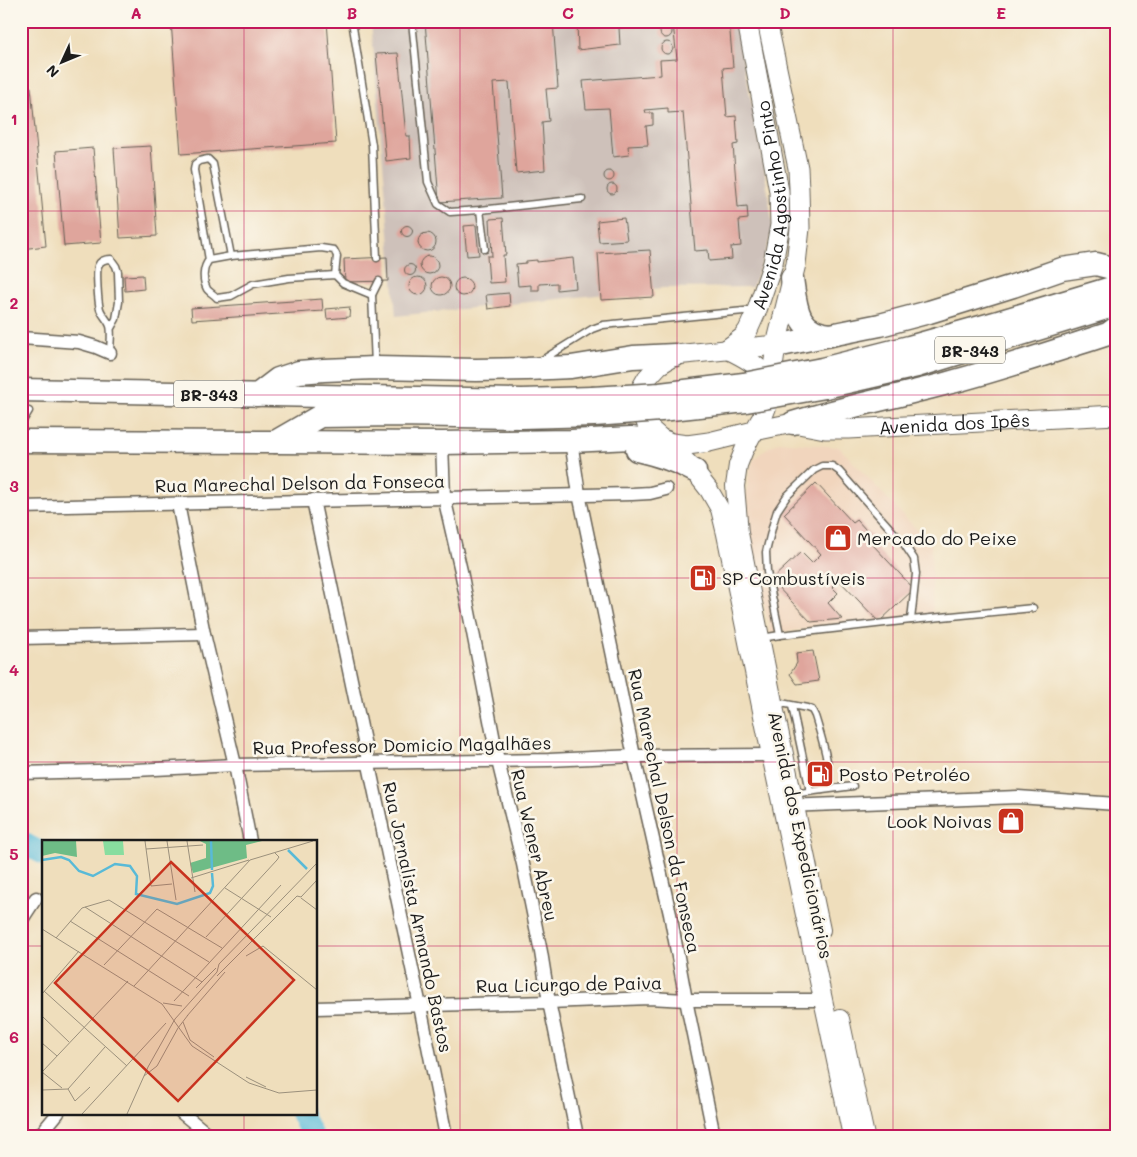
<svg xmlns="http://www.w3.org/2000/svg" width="1137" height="1157" font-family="Mali,sans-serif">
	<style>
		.built { fill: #f1d5bd }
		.industrial { fill: #cec1ba }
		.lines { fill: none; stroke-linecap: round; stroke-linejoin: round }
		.river { stroke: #59bad7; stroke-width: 22 }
		.building { fill: #dfa59c }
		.lane-casing { stroke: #666054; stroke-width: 9 }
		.street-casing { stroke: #666054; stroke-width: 15 }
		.secondary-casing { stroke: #666054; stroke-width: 20 }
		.primary-casing { stroke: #666054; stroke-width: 21 }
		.highway-casing { stroke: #666054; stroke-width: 25 }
		.lane { stroke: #fff; stroke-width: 6 }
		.street { stroke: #fff; stroke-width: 12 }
		.secondary { stroke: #fff; stroke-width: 18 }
		.primary { stroke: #fff; stroke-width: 19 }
		.highway { stroke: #fff; stroke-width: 22 }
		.highway-bridge-casing { stroke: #666054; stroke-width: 25; stroke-linecap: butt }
		.highway-bridge { stroke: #fff; stroke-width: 22 }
		.grid { fill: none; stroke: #c2185b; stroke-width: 1; stroke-opacity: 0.55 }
		.labels { text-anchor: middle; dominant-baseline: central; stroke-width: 5; stroke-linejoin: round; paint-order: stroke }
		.shield { fill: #fbf7ec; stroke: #5f5e5a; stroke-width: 1 }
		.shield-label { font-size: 16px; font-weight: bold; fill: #1c1c1c }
		.street-label { font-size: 18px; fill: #1c1c1c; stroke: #fbf7ec }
		.poi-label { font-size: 18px; fill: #1c1c1c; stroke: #fbf7ec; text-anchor: start }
		.inset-river { fill: none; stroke: #59bad7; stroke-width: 2.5 }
		.inset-road { fill: none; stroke: #9b907c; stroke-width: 1 }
		.view { fill: #c8321e; fill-opacity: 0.15; stroke: #c8321e; stroke-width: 2.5 }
		.inset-edge { fill: none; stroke: #1c1c1c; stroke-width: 2.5 }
		.neatline { fill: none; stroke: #c2185b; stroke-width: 2 }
		.grid-label { font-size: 16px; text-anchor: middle; font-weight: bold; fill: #c2185b }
	</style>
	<rect width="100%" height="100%" fill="#fbf7ec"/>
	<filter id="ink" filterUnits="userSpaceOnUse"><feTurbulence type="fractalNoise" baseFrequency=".02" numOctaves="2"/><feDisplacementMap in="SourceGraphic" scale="10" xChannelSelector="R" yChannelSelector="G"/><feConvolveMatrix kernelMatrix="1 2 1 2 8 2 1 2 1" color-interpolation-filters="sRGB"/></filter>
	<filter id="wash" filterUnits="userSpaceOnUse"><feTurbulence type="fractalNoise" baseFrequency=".0096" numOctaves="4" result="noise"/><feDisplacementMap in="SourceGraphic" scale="20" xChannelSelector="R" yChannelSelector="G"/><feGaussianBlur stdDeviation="1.12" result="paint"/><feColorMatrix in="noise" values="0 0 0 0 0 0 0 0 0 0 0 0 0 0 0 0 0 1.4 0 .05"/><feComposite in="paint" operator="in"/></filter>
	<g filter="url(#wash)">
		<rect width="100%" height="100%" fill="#efdebc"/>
		<path class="built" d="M779,442L839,447L931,545L933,616L770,633L750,531L746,495L750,470L754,459L767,448Z"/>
		<path class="industrial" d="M371,21H735L762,154L773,228L764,257L752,287L663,288L396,316Z"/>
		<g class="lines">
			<g class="river">
				<path d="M21,842L44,854"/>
				<path d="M301,1113L312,1136"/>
			</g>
		</g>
		<g id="blocks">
			<g class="building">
				<path d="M171,21H327L336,143L181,154Z"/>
				<path d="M425,21H553L558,88L546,89L549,121L542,122L545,170L516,173L509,82L493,83L502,198L439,202Z"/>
				<path d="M577,21H729L733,67L723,68L727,117L736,116L738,144L733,145L738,207L747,206L748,219L739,220L741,246L731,247L732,259L709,261L708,250L695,251L683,112L668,113V108L645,110L646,113H653V125L646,126L648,145L628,146L629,155L613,157L609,108L586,109L583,81L661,75L660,60L677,59L673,24L619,28L620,45L578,50Z"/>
				<circle cx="666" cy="32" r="6"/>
				<circle cx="667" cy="48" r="6"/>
				<path d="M398,53L406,136H410L411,158L386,161L376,54Z"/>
				<path d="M31,87L46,246L21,249V88Z"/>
				<path d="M151,146L157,236L120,238L114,148Z"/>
				<path d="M93,148L101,243L64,246L56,151Z"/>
				<circle cx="609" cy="176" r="5"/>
				<circle cx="612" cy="189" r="5"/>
				<path d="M503,218L506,255H503L505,282L489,283L487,256H492L490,219Z"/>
				<path d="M624,218L627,240L599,242L597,221Z"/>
				<path d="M476,225L479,255L467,256L464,226Z"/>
				<circle cx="407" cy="231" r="5.5"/>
				<circle cx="427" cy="242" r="9"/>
				<path d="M650,250L654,297L601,300L598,253Z"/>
				<circle cx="429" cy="265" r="9"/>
				<path d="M387,257L388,281L345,282L344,259Z"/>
				<path d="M573,258L576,288L557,290V283L539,284V290H531V285L518,286L516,264L526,263V261L537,260V262Z"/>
				<circle cx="410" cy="270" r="5.5"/>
				<path d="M143,275L144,289L125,291L124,276Z"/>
				<circle cx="418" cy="286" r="9"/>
				<circle cx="441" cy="286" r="9"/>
				<circle cx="463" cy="287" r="9"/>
				<path d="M509,293L510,306L488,309L486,295Z"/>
				<path d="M322,299L323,311L192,320L191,308Z"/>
				<path d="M350,307L349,317L327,319L326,309Z"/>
				<path d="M816,483L853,523L857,520L876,541L873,545L914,589L879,622L839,580L832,587L838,593L828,603L842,619L811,622L771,580L801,552L812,563L821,554L784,514Z"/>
				<path d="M813,651L819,681L797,684L790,674L797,663L796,653Z"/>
			</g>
		</g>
	</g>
	<g filter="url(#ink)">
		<use href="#blocks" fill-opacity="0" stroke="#666054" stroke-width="1"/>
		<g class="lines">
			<g class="lane-casing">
				<g id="lane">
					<path d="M352,21L372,145L377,258"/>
					<path d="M412,21L428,182L438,204L450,212L480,210L582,199"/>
					<path d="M480,210L485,249"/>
					<path d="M209,260L194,170L195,164L199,161L208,159L213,164L231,256"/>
					<path d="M335,275L289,278L253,284L231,296L217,298C215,295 209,292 207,289C202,280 203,267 209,260L231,256L321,248L334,250L337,256L335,275L343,283L372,295"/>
					<path d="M110,353C110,345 112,333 110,326C108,320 102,315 100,309C98,302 96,272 98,266C100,260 106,259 111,259L116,266L118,272L119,302L116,319L111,328"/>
					<path d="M542,360L592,329L603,325L754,310"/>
					<path d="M375,365L372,295L379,281"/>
					<path d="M21,424L29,411"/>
					<path d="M780,635L767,572L766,552L773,524L777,511L787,496L814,470L822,466H832L839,471L904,544L914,559L916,574L911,620"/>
					<path d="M761,638L780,635L911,620L1033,608"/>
					<path d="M776,702L807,708L812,710L815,716C820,732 830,764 829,780C828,784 826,787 822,790"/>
					<path d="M792,706L810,791"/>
					<path d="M792,794L853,786"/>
				</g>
			</g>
			<g class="street-casing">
				<g id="street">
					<path d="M21,338L79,342L96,347L110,353"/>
					<path d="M571,441L579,494L634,756L670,914L686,1000L714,1136"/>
					<path d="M442,443L444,497L461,571L498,761L523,864L541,952L549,1002L577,1136"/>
					<path d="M313,500L420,1006L446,1136"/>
					<path d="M178,504L204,634L235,765L250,841"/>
					<path d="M21,507L632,494L650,493L666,489"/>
					<path d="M21,638L204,634"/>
					<path d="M21,773L135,770L235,765L549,760L634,756L779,755"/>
					<path d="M787,806L1018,797L1116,804"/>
					<path d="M21,921L36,898"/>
					<path d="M316,1008L549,1002L649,998L686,1000H824"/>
					<path d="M182,1113L210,1136"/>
					<path d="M39,1136L58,1113"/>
				</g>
			</g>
			<g class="secondary-casing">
				<g id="secondary">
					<path d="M754,431L744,450L738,465L735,486L739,533L773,702L821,930"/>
					<path d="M687,462L709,490L720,509L726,534L771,755L852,1136"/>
					<path d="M840,1019L865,1136"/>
				</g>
			</g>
			<g class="primary-casing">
				<g id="primary">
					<path id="s1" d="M776,345L675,355L659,365L647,378L639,392L640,407L648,427L665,442L687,445L709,442L754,431L793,423L825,429H848L1116,415"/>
					<path id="s2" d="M727,349L743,337L748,330L757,310L773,263L780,225L779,191L747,21"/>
					<path d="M727,349C746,358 759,365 771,383"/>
					<path d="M754,431L763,416L771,395V383L776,345L796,264L800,228L799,189L798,168L767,21"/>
				</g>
			</g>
			<g class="highway-casing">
				<g id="highway">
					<path d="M792,278C796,306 796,333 831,335"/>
					<path d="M776,345L786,344L880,325L929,312L1013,286L1062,269L1096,264L1116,269"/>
					<path d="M822,369L909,347L998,322L1108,289L1116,288"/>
					<path d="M825,387L917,366L1116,305"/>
					<path d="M21,390L522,400L592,398"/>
					<path d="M257,395L278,379L299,372L324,370L375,368L476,370L527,369L571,367L633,357L675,355"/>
					<path d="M793,423C844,407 896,397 948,383C1002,369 1055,351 1108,334L1116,328"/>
					<path d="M21,441L275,442L320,416L397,415L521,417L594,415"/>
					<path d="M276,442L442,443L571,441L631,438L665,442"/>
					<path d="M637,450C659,455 675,460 695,471"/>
				</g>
			</g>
			<use href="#lane" class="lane"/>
			<use href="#street" class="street"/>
			<use href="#secondary" class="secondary"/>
			<use href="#primary" class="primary"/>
			<use href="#highway" class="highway"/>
			<g class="highway-bridge-casing">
				<g id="highway-bridge">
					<path d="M592,398L660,394L744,384L822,369"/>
					<path d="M594,415L661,410L746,401L825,387"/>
				</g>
			</g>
			<use href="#highway-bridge" class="highway-bridge"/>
		</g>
	</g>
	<path class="grid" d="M244,21V841M460,21V1136M677,21V1136M893,21V1136M21,211H1116M21,395H1116M21,578H1116M21,762H1116M21,946H44M316,946H1116M244,1113V1136"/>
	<defs>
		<g id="shop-square" transform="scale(1.4375)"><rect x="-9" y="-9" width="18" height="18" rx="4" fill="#c8321e" stroke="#fbf7ec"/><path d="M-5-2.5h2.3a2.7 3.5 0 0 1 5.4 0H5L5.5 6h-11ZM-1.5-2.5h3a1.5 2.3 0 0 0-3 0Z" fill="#fff"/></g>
		<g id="fuel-square" transform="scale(1.4375)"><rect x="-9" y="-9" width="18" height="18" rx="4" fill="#c8321e" stroke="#fbf7ec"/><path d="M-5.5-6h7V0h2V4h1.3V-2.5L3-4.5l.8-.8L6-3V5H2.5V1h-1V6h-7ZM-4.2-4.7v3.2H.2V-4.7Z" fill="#fff"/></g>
	</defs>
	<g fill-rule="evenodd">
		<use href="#shop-square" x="838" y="538"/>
		<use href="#fuel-square" x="703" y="578"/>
		<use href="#fuel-square" x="820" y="774"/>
		<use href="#shop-square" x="1011" y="821"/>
	</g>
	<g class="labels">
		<g class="shield">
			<rect x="935" y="336.5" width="70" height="27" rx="4"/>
			<rect x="174" y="380.5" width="70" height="27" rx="4"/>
		</g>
		<g class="shield-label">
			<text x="970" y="350">BR-343</text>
			<text x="209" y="394">BR-343</text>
		</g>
		<g class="street-label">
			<text stroke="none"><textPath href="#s2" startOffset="158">Avenida Agostinho Pinto</textPath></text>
			<text stroke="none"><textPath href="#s1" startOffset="506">Avenida dos Ipês</textPath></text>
			<text transform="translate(300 483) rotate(-1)">Rua Marechal Delson da Fonseca</text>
			<text transform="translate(402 745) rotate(-1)">Rua Professor Domicio Magalhães</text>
			<text transform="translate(665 811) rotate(78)">Rua Marechal Delson da Fonseca</text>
			<text transform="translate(801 835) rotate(78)">Avenida dos Expedicionários</text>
			<text transform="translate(535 845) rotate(77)">Rua Wener Abreu</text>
			<text transform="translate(418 917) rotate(78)">Rua Jornalista Armando Bastos</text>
			<text transform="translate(569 984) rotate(-1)">Rua Licurgo de Paiva</text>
		</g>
		<g class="poi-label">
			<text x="857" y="538">Mercado do Peixe</text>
			<text x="722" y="578">SP Combustíveis</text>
			<text x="839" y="774">Posto Petroléo</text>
			<text x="992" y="821" text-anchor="end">Look Noivas</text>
		</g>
	</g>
	<g transform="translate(42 840)">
		<rect width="275" height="275" fill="#efdebc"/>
		<path d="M61,1H81L82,15H63Z" fill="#88dd9f"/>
		<path d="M0,1H34L35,17L13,13L0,16ZM158,1H220L204,5L205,18L151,33L148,23L164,18V4Z" fill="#6ebc86"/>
		<path class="inset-river" d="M169,1L170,30M246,10L265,29M0,20L19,17L27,20L37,31L51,36L73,24L88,26L95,36L94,54L135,64L168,53L171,46L170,33"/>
		<path class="inset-road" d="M103,1L109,46L130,44M125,1L134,60M145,1L153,52M104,9L161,5M149,38L207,20M183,48L229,77M259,58L275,70M43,67L160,142M28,81L147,156M0,89L120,164L150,206L207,243L237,253L275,250M164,97L235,20L237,17L233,13M14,98L40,68L67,60L167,122M204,116L221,106L275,150M62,125L115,69L180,108M175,136L255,56L259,57L275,40M92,146L208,20L271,1M154,148L174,128M2,151L85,226M0,154L37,111M132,161L239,45M121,163L140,166M0,176L27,202M145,176L183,132M141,182L148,200L172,217M136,188L146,175M0,203L15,216M0,232L86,141M0,232L20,248M102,236L115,226L136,188M204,237L224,247M26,249L33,261L48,247M0,250L26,249L63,207M40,274L124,183M85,274L106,227L133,179L175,132L177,124L275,23"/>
		<path class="view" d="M129,22L252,140L136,261L13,143Z"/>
		<rect width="275" height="275" class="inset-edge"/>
	</g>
	<rect width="1137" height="1157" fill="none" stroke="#fbf7ec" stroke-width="55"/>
	<g transform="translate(62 62) rotate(226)" stroke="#fbf7ec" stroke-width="4" paint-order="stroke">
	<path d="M0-4L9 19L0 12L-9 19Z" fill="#1c1c1c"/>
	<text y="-8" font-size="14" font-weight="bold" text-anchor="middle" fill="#1c1c1c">N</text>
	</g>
	<rect x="28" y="28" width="1082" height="1102" class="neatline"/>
	<g class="grid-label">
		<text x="136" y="19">A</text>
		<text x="352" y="19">B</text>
		<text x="568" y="19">C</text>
		<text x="785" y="19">D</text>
		<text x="1001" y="19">E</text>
		<text x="14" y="125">1</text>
		<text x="14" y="309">2</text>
		<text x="14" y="492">3</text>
		<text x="14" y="676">4</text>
		<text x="14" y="860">5</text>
		<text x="14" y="1043">6</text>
	</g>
</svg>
